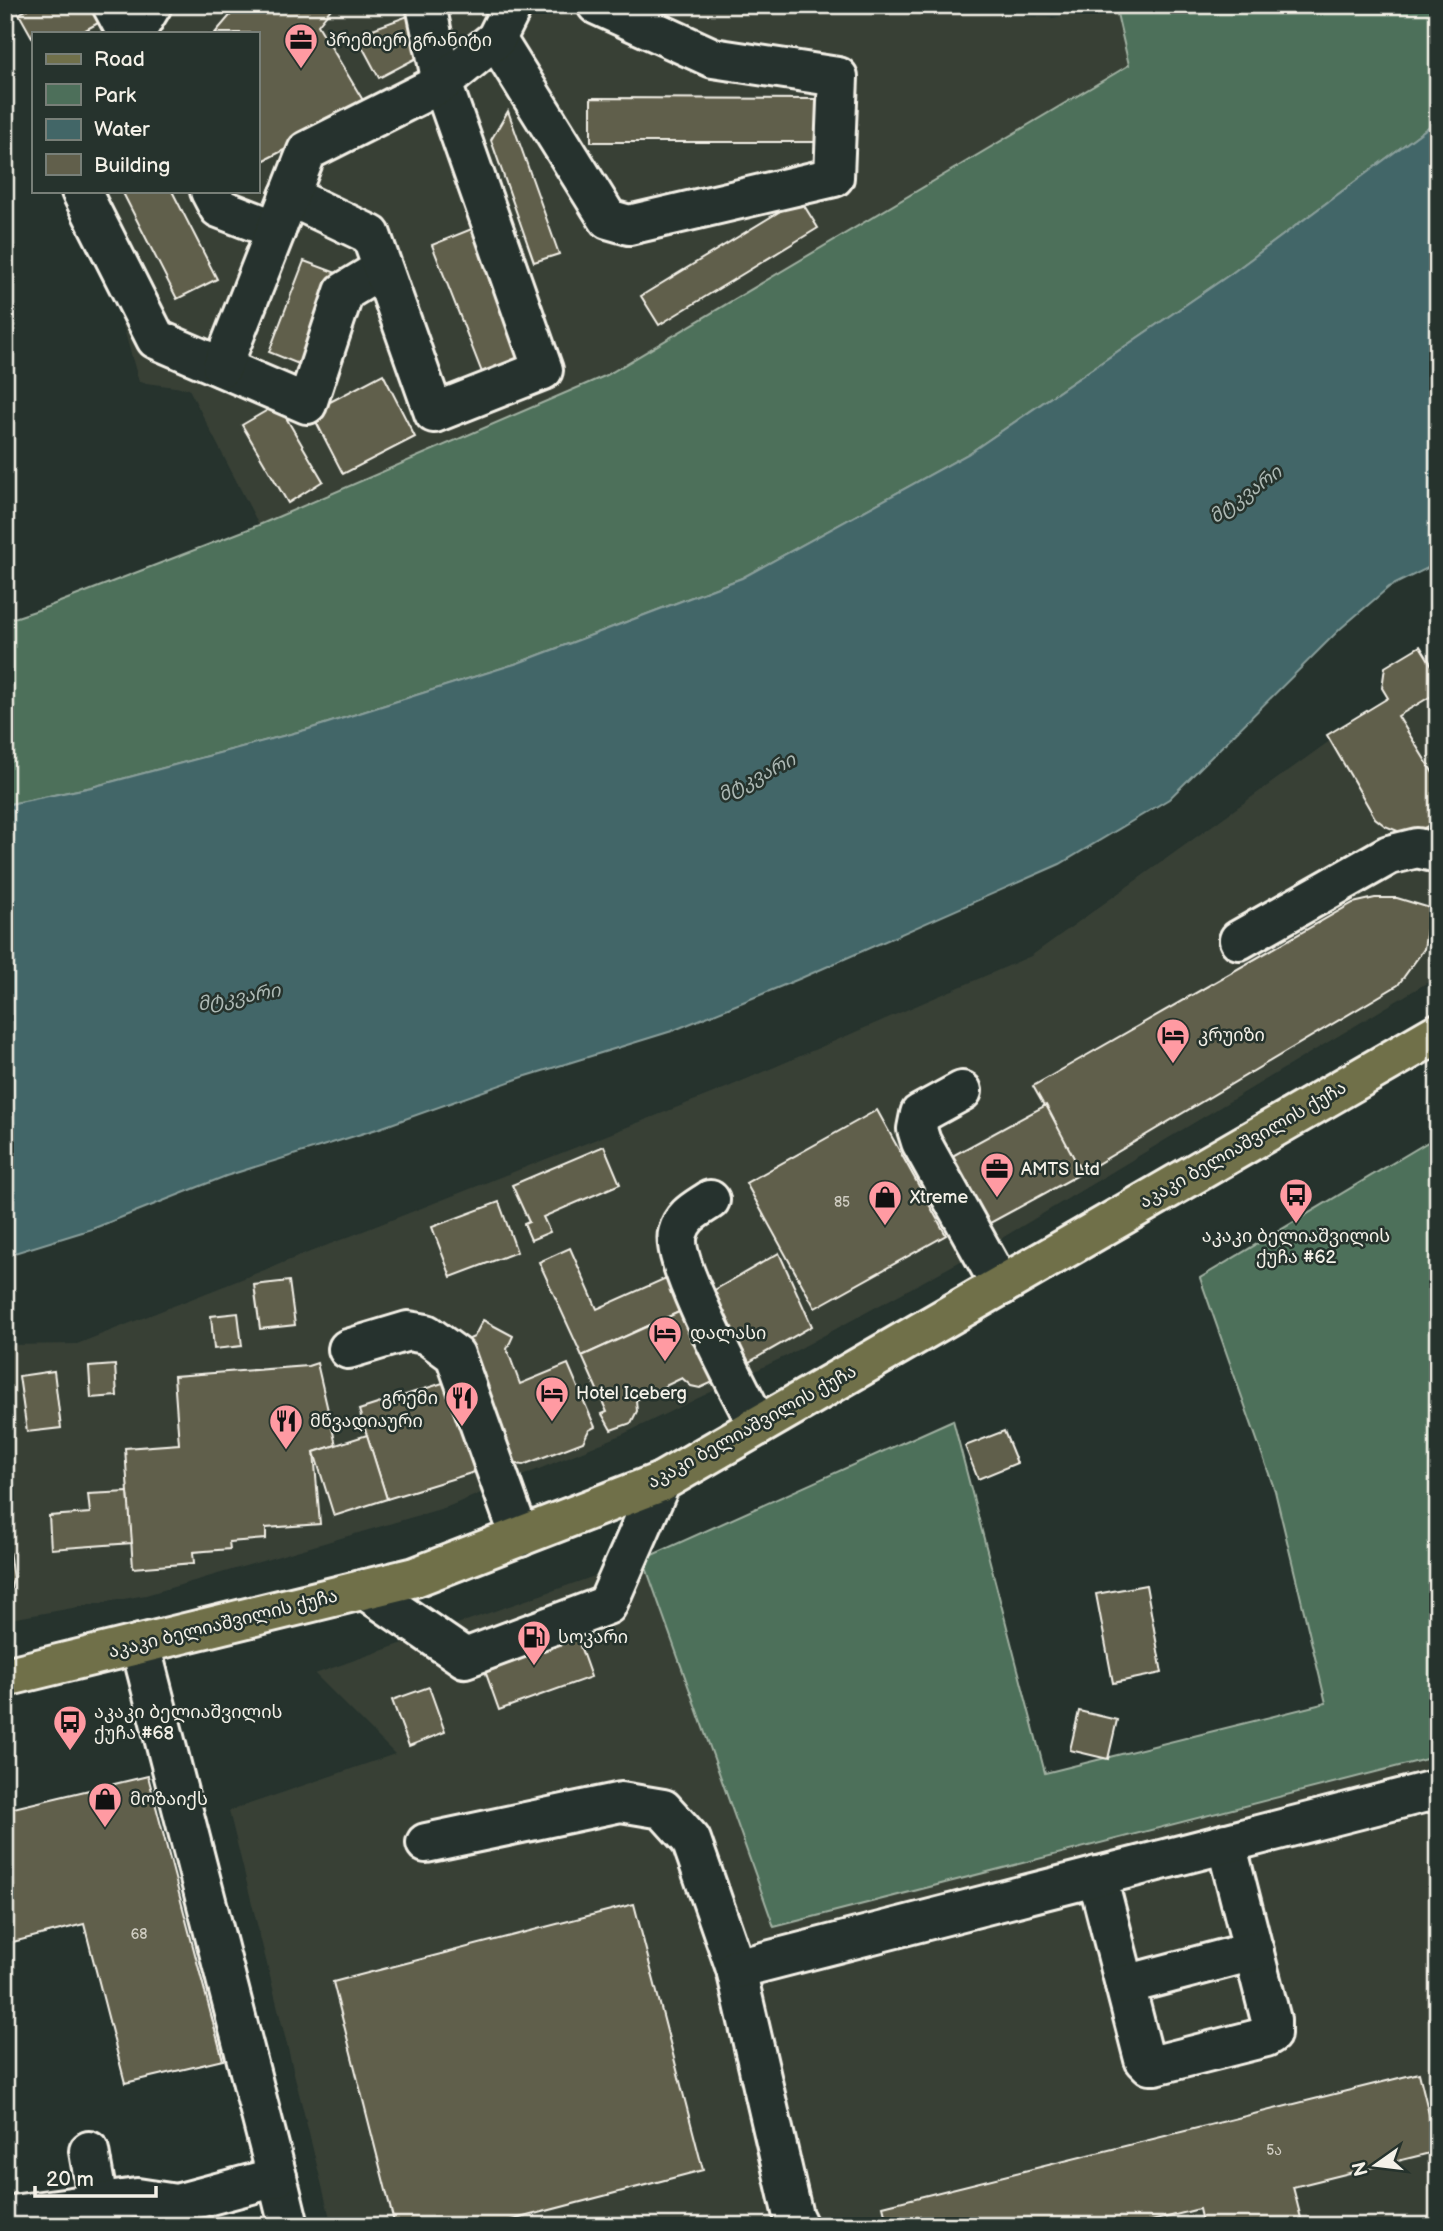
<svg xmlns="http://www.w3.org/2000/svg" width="1443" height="2231" font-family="'Balsamiq Sans','Noto Sans Georgian',sans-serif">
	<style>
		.built { fill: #384036 }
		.green { fill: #4d6f5a; stroke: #a0b0a1; stroke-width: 2 }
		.water { fill: #426667; stroke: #899e9b; stroke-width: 2 }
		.building { fill: #615f4b; stroke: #f4f1e8; stroke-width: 2 }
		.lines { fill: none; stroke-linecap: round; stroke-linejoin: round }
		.minor-casing { stroke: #f4f1e8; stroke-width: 44 }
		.major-casing { stroke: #f4f1e8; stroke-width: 44 }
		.minor { stroke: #26332d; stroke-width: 38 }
		.major { stroke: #70704a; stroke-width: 38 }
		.labels { text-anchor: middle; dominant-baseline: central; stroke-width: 5; stroke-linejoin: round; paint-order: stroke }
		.number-label { font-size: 14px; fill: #cfccc1 }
		.poi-label { font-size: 18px; fill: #f4f1e8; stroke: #26332d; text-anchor: start }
		.street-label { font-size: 18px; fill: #f4f1e8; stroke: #26332d }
		.water-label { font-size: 19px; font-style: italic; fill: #adb9b4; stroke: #26332d }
	</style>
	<rect width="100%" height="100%" fill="#26332d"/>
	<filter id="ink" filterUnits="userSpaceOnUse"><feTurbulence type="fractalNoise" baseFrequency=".0143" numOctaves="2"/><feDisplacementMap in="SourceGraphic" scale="14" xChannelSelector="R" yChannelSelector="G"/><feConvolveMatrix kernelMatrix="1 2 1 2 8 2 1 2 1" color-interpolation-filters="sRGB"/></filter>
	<g filter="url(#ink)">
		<g class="built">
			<path d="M34,5H818L1053,18L1115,5L1129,65L607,375L259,525L189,389L139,382L85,191H257V33H41Z"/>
			<path d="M1438,663V976L992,1244L786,1356L619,1436L447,1507L146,1595L5,1620V1345L77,1344L726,1088L1031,956Z"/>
			<path d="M643,1559L774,1927L1438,1756V2226H332L229,1811L395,1754L315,1674Z"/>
		</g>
		<g class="green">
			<path d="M1115,5H1438V120L1232,273L968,454L742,578L518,663L309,729L92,787L5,805V621L47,607L259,525L607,375L1129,65Z"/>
			<path d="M1438,1136V1756L774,1927L643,1559L953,1420L1045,1773L1326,1703L1275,1491L1200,1278Z"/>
		</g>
		<path class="water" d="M1438,120V563L1389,587L1340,629L1169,799L1060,864L799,979L672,1031L520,1078L377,1129L226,1176L92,1229L5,1256V805L92,787L309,729L518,663L742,578L968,454L1232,273Z"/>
		<g class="building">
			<path d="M35,5H90L100,22L80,33H33V39L19,14Z"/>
			<path d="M239,5H334L318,25L367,107L257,164V33H215Z"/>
			<path d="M419,12L432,50L379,78L356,35Z"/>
			<path d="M591,98L824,99V142H591Z"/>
			<path d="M508,111L559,254L534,262L491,140Z"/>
			<path d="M122,191H172L217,279L177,299Z"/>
			<path d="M800,199L818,228L659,325L641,296Z"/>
			<path d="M474,228L526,358L483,375L432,245Z"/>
			<path d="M304,261L342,275L306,367L269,352Z"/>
			<path d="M383,374L415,437L343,474L311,412Z"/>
			<path d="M278,404L323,481L288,503L242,425Z"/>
			<path d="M1420,646L1438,675V692L1398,716L1438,781V814L1428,826L1416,832H1400L1385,826L1375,818L1327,735L1388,698L1382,688L1385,667Z"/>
			<path d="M1375,898H1397L1430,908L1424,949L1398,985L1082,1173L1033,1086L1353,903Z"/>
			<path d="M1046,1105L1082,1173L981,1228L945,1160Z"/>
			<path d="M877,1110L946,1235L815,1308L746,1183Z"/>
			<path d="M604,1146L620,1184L543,1217L550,1232L531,1240L524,1224L529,1222L512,1185Z"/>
			<path d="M499,1202L517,1252L451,1277L432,1227Z"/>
			<path d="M570,1248L597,1309L675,1274L690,1307L582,1356L539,1262Z"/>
			<path d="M779,1253L812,1326L744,1365L704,1296Z"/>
			<path d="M289,1281L295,1325L260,1329L254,1285Z"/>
			<path d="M690,1307L722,1378L700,1388L691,1386L682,1378L636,1400L637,1411L631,1423L611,1430L602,1414L607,1412L582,1356Z"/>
			<path d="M238,1313L242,1346L214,1349L211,1316Z"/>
			<path d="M483,1320L513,1336L507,1349L520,1384L568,1364L595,1427L589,1430L583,1442L523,1465L510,1463L458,1344L474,1337Z"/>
			<path d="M317,1363L336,1445L314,1452L320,1524L266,1528V1539L229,1542L230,1549L193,1552L194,1563L133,1568L125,1448L179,1444L174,1376L308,1366Z"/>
			<path d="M115,1365L117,1396L91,1398L89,1367Z"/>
			<path d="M54,1371L61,1428L27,1432L19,1376Z"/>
			<path d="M452,1380L481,1470L387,1499L359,1410Z"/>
			<path d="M1004,1431L1017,1463L978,1479L965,1446Z"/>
			<path d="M367,1435L387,1499L334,1516L314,1452Z"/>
			<path d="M128,1492L132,1543L51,1549L49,1516L90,1513L88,1494Z"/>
			<path d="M5,1521L13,1579L10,1593L5,1596Z"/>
			<path d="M1146,1585L1162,1673L1113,1683L1096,1594Z"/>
			<path d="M575,1632L591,1677L499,1710L483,1665Z"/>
			<path d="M429,1687L445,1732L409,1746L392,1700Z"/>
			<path d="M1079,1711L1117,1720L1108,1759L1070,1750Z"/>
			<path d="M148,1776L223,2060L125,2083L84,1924L5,1944V1810Z"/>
			<path d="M634,1904L703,2170L489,2226H395L333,1982Z"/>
			<path d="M1419,2073L1438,2151L1293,2187L1303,2226H1203L1199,2209L1132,2226H888L883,2206Z"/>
		</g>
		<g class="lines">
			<g class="minor-casing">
				<g id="minor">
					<path d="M112,5L127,33"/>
					<path d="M135,33L152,5"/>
					<path d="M496,39L608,219L629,225L834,177L838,77L713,58L597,5"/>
					<path d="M81,191L156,339L307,404L344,292L382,269"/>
					<path d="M210,191L219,208L276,230"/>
					<path d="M289,196L371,235L434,413L543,370L442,83L426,5"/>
					<path d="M222,367L307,151L442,83L496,39L513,5"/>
					<path d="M1239,940L1389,855L1417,848L1438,853"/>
					<path d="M962,1091L920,1114L917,1129L921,1142L1001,1286"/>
					<path d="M710,1200C695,1210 683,1215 678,1233C670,1262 742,1393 758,1426"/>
					<path d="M348,1349L408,1331L426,1334L455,1355L520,1537"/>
					<path d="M364,1589L465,1658L607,1605L661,1482"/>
					<path d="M426,1843L621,1802L663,1809L691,1840L736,1969L793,2216L798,2226"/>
					<path d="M1097,1876L1144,2059L1150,2065H1155L1266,2037L1271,2034V2020L1226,1843"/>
					<path d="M736,1969L1438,1789"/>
					<path d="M1125,1985L1254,1951"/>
					<path d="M89,2151L98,2203"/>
					<path d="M277,2177L289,2226"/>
					<path d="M5,2216L137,2198L176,2204L277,2177L140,1644"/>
				</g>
			</g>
			<g class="major-casing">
				<path id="major" d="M5,1677L415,1577L661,1482L1438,1033"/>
			</g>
			<use href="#minor" class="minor"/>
			<use href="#major" class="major"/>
		</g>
	</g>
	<defs>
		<g id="office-pin" transform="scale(1.75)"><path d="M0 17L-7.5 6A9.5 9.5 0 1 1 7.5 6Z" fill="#ff9aa2" stroke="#26332d"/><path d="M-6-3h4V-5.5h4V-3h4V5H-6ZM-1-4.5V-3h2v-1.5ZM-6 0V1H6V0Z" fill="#111"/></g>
		<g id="hotel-pin" transform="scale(1.75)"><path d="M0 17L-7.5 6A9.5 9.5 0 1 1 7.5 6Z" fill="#ff9aa2" stroke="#26332d"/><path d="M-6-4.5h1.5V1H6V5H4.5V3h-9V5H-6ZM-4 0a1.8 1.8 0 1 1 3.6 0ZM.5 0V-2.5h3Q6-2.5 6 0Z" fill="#111"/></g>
		<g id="bus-pin" transform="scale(1.75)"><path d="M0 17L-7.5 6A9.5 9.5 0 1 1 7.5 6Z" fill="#ff9aa2" stroke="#26332d"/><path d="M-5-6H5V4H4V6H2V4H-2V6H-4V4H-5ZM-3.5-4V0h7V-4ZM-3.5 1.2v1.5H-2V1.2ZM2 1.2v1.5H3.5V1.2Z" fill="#111"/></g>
		<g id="shop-pin" transform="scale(1.75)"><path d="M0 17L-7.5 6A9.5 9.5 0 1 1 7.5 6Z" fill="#ff9aa2" stroke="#26332d"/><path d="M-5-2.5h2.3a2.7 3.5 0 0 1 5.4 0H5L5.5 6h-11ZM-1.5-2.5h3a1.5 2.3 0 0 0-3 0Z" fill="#111"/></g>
		<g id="restaurant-pin" transform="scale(1.75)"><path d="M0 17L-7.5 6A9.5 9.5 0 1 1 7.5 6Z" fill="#ff9aa2" stroke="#26332d"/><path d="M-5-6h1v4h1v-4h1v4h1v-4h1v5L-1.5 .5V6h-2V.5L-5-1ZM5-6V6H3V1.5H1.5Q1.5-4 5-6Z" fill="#111"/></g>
		<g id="fuel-pin" transform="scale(1.75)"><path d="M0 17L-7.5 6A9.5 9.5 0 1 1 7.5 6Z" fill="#ff9aa2" stroke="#26332d"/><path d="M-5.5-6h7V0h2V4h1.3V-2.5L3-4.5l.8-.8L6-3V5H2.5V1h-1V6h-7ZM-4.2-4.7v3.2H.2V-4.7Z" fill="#111"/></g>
	</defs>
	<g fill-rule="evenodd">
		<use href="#office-pin" x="301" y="40"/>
		<use href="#hotel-pin" x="1173" y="1035"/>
		<use href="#office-pin" x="997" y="1169"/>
		<use href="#bus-pin" x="1296" y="1195"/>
		<use href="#shop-pin" x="885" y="1197"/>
		<use href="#hotel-pin" x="665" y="1333"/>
		<use href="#hotel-pin" x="552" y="1393"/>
		<use href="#restaurant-pin" x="462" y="1398"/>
		<use href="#restaurant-pin" x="286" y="1421"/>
		<use href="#fuel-pin" x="534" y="1637"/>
		<use href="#bus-pin" x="70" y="1722"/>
		<use href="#shop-pin" x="105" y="1799"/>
	</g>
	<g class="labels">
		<g class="number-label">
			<text x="842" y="1202">85</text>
			<text x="139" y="1934">68</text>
			<text x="1274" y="2150">5ა</text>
		</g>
		<g class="poi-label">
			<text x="326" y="40">პრემიერ გრანიტი</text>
			<text x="1198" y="1035">კრუიზი</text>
			<text x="1021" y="1169">AMTS Ltd</text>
			<text x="910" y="1197">Xtreme</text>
			<text x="1296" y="1236" text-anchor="middle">აკაკი ბელიაშვილის<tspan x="1296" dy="21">ქუჩა #62</tspan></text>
			<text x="690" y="1333">დალასი</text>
			<text x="576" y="1393">Hotel Iceberg</text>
			<text x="438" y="1398" text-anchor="end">გრემი</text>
			<text x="310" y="1421">მწვადიაური</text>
			<text x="558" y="1637">სოკარი</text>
			<text x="94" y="1712">აკაკი ბელიაშვილის<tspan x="94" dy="21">ქუჩა #68</tspan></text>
			<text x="130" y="1799">მოზაიქს</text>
		</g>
		<g class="street-label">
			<text transform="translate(1243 1145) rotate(-30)">აკაკი ბელიაშვილის ქუჩა</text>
			<text transform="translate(752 1427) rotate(-29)">აკაკი ბელიაშვილის ქუჩა</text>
			<text transform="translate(223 1624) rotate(-14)">აკაკი ბელიაშვილის ქუჩა</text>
		</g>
		<g class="water-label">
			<text transform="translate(1246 495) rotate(-36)">მტკვარი</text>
			<text transform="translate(757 778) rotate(-27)">მტკვარი</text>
			<text transform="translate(239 998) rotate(-10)">მტკვარი</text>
		</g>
	</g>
	<rect width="1443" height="2231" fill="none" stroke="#26332d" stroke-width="28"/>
	<rect x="14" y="14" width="1415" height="2203" fill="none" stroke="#f4f1e8" stroke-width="2.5" filter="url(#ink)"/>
	<rect x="32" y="32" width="228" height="161" fill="#26332d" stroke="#787f78" stroke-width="2"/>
	<rect x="46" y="54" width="35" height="10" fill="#70704a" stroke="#787f78" stroke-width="2"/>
	<text x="94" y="66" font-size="21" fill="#f4f1e8">Road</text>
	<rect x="46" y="84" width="35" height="21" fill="#4d6f5a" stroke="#787f78" stroke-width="2"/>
	<text x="94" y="102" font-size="21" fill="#f4f1e8">Park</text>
	<rect x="46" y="119" width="35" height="21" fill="#426667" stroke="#787f78" stroke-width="2"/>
	<text x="94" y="136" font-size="21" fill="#f4f1e8">Water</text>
	<rect x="46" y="154" width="35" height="21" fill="#615f4b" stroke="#787f78" stroke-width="2"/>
	<text x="94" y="172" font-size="21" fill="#f4f1e8">Building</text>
	<g transform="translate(1376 2165) rotate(256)" stroke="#26332d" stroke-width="5" paint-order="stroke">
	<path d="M0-5L12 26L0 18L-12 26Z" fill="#f4f1e8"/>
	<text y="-10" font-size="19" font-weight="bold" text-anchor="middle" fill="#f4f1e8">N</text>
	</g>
	<path d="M35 2186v10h121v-10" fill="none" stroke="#f4f1e8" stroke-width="3.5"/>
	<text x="46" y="2186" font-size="21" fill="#f4f1e8" stroke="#26332d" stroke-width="5" paint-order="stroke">20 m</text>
</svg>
